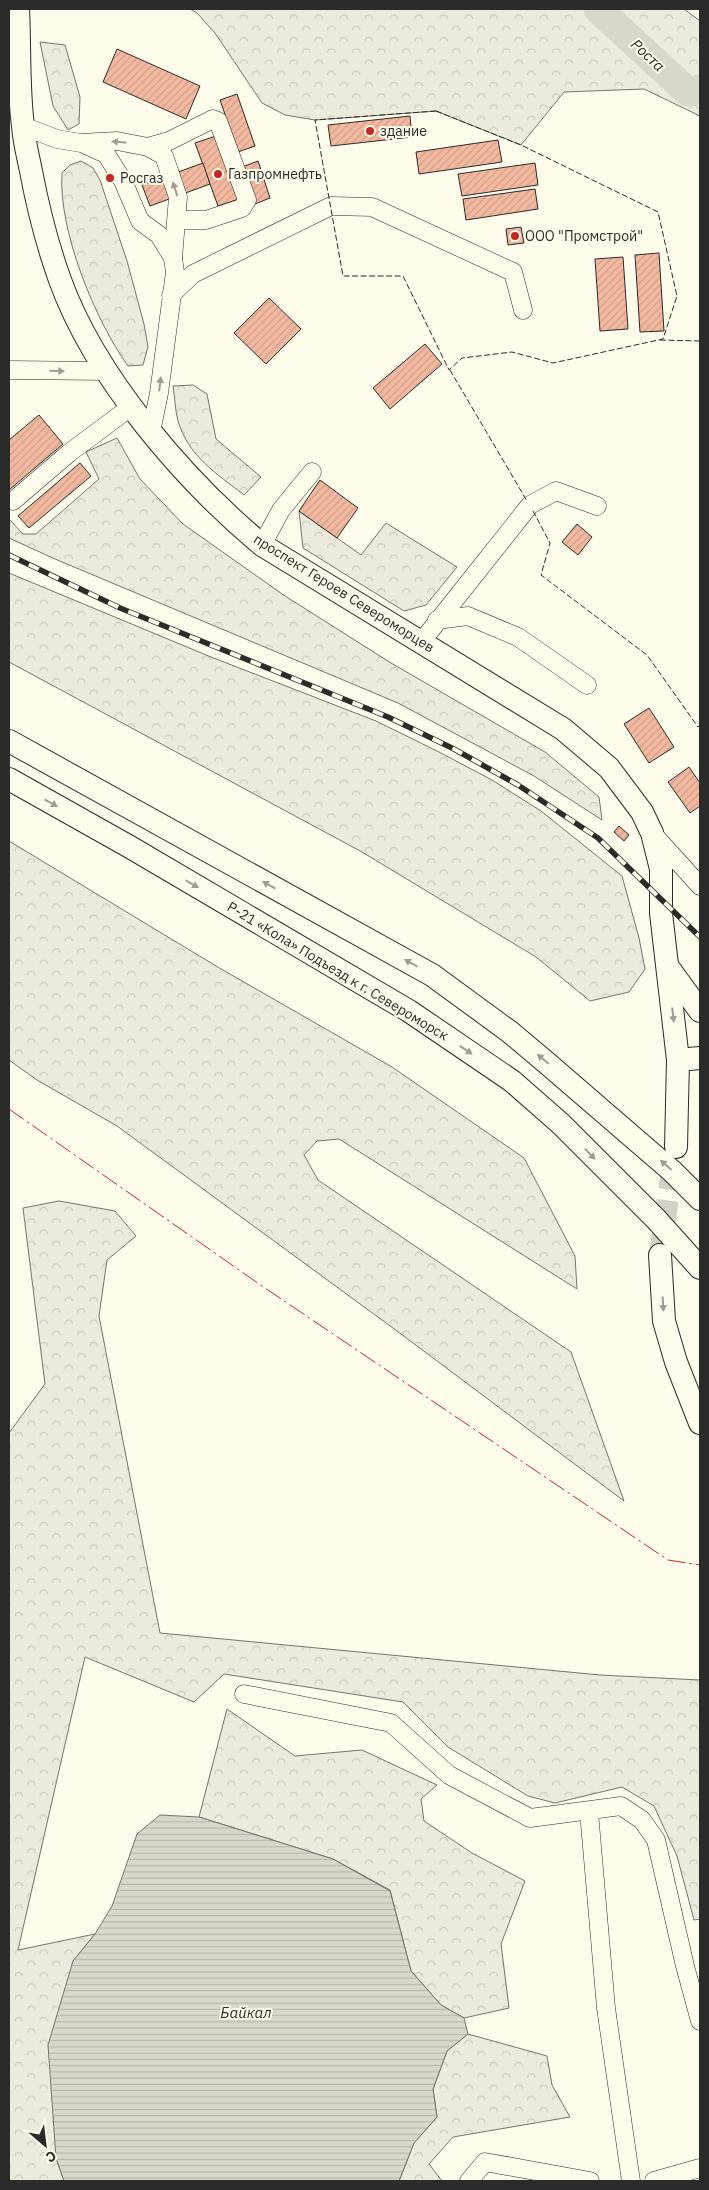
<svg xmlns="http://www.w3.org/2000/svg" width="709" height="2190" font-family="'IBM Plex Sans',sans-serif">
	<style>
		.forest { fill: url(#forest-crowns); stroke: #74746e }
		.water { fill: url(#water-rules); stroke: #74746e }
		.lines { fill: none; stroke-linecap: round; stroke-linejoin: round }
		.river { stroke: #d8d7c9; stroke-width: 29 }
		.building { fill: url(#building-hatch); stroke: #2b2b2b }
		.major-tunnel { stroke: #d3d1c4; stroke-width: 22; stroke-dasharray: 22 11; stroke-linecap: butt }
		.minor-casing { stroke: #2b2b2b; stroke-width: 19 }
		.major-casing { stroke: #2b2b2b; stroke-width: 24 }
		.minor { stroke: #fdfbea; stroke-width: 18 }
		.major { stroke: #fdfbea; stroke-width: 22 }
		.rail-casing { stroke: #2b2b2b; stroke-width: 5.5 }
		.rail { stroke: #fdfbea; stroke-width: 4; stroke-dasharray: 11; stroke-linecap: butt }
		.fence { stroke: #2b2b2b; stroke-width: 1; stroke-dasharray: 6 2.5; stroke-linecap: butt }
		.power { stroke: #c62828; stroke-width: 1; stroke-dasharray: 18 4 2.5 4; stroke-linecap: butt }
		.oneway { fill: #9e9d94 }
		.poi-dot { fill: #c62828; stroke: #fdfbea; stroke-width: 2 }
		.labels { text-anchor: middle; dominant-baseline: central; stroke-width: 4; stroke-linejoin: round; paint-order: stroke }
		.poi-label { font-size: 14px; fill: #2b2b2b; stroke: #fdfbea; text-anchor: start }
		.street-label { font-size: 14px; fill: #2b2b2b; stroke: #fdfbea }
		.water-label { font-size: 15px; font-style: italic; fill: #2b2b2b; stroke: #fdfbea }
	</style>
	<defs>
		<pattern id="forest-crowns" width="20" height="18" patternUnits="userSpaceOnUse" patternTransform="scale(1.25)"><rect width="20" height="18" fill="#ecebdb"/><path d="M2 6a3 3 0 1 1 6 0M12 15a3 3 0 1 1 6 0" fill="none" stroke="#cbcabc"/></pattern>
		<pattern id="water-rules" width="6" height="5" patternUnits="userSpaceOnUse" patternTransform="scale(1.25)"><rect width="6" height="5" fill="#d8d7c9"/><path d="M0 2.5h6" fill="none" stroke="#bab9ad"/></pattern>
		<pattern id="building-hatch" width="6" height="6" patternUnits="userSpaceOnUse" patternTransform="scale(1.25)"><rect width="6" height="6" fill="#f2b8a0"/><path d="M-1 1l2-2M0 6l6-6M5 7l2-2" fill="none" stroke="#d09e8a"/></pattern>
	</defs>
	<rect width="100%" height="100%" fill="#fdfbea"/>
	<g class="forest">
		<path d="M190,9H684L700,21V116L644,89L564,92L521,145L436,111L315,120L285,115L262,103L215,33L197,13Z"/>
		<path d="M40,42L65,45L80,97L79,124L68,130L53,106Z"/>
		<path d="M81,161L93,168L100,180L127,261L144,324L148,347L143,365L128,366C95,320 58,230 62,173L70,165Z"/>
		<path d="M193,385L207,394L216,439L261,477L244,495C216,473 189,457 178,421C175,410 175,397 173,386Z"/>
		<path d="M117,438L140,479L183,524L285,596L391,663L545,752L599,797L602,820L534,776L398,703L55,559L9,538V519L23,534H36L99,479L86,452Z"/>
		<path d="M299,511L361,555L386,523L457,567L426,605L404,611L303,548Z"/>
		<path d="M9,573L211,657L376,721L439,752L492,780L541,811L622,876L639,938L645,969L629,992L590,1001L536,957L362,852L9,662Z"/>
		<path d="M9,841L216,966L392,1067L524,1158L575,1256L577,1289L339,1139L317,1141L304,1155L318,1180L571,1352L624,1501L397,1331L117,1126L37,1080L9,1060Z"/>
		<path d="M59,1201L115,1211L136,1236L107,1260L99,1316L160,1633L600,1675L700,1680V1919L694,1920L677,1856L654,1806L622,1787L555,1803L528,1796L448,1747L403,1702L224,1674L194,1702L85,1657L18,1950L95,1934L73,1961L56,2158L64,2181H9V1433L45,1384L23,1208Z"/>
		<path d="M227,1709L295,1756L362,1750L437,1785L421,1799L424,1821L472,1853L525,1881L501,1944L509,2008L464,2018L441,2005L411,1971L390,1890L333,1859L199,1817Z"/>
		<path d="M468,2034L547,2056L552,2085L570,2117L453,2137L429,2164L442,2181H399L414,2143L437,2117L433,2089L447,2051Z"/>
	</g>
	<path class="water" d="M160,1815L199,1817L333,1859L390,1891L411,1971L441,2005L464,2018L468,2034L447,2051L433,2089L437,2117L414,2143L399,2181H64L56,2158L48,2045L73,1961L95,1934L112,1906L137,1834Z"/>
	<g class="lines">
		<path class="river" d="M598,9L688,92L700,89"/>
	</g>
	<g class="building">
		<path d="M117,49L200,86L186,119L103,82Z"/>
		<path d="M237,94L255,146L238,152L220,100Z"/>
		<path d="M410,116L412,137L331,146L328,125Z"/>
		<path d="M216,136L239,199L218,206L195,143Z"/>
		<path d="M498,140L502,162L419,174L416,152Z"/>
		<path d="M258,161L270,198L255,204L242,167Z"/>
		<path d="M203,163L210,184L150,206L142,185Z"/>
		<path d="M535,163L538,185L462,196L458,174Z"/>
		<path d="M535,189L538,209L466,220L463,199Z"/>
		<path d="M521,227L524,243L508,245L506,229Z"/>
		<path d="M659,253L664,331L640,332L635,255Z"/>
		<path d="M623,257L628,329L600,331L595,259Z"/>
		<path d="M269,298L301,329L266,364L234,333Z"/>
		<path d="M425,344L442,364L390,409L373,388Z"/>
		<path d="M39,415L63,444L9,490V440Z"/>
		<path d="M80,463L91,476L29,528L18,516Z"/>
		<path d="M320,480L358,508L337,538L299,511Z"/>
		<path d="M577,524L592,537L578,555L562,542Z"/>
		<path d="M649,708L674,747L649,763L624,724Z"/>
		<path d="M689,767L700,783V806L690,813L668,782Z"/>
		<path d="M619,826L629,835L624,841L614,832Z"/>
	</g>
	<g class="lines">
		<path class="major-tunnel" d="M660,1255L674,1155"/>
		<g class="minor-casing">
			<g id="minor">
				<path d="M23,126L57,139L81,143L117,141L148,147L164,156L178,197L173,258L175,272L159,393L151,432"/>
				<path d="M84,144L106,154L123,181L140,221L159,235L173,258"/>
				<path d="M148,147L169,141L213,119L218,121L247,200L242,208L206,220H177"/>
				<path d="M171,295L193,274L331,206L372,207L513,272L523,310"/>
				<path d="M9,370L106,371"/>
				<path d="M13,501L69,453L132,406"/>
				<path d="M262,545L281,510L312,472"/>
				<path d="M437,620L468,616L518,637L587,685"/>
				<path d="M422,641L530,505L556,491L597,506"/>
				<path d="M652,833L700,886"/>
				<path d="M244,1694L391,1723L449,1775L530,1818L621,1806L642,1820L656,1840L685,1966L700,2021"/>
				<path d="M589,1812L606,2008L631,2181"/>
				<path d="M469,2181L485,2162L590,2181"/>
				<path d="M654,2181L700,2168"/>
			</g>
		</g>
		<g class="major-casing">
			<g id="major">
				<path d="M18,9C20,47 18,87 23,126C24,141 28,156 31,171C38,208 47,244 60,280C95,377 184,480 262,545L563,729L609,768L642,812L652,833L661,869V913L678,1060L676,1147"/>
				<path d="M9,741L432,975L510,1032L548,1064L672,1171L700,1199"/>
				<path d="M9,779L130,847L409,1011L512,1081L561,1124L656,1219L700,1268"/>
				<path d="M668,967L700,1011"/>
				<path d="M678,1060L700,1058"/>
				<path d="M660,1255L664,1321L676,1362L700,1423"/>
			</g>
		</g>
		<use href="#minor" class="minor"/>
		<use href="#major" class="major"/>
		<g class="rail-casing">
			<path id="rail" d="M9,555L120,608L388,717L454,749L518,785L598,838L700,937"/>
		</g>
		<use href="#rail" class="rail"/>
		<g class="fence">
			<path d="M436,111L521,145L658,212L677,296L663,339L553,363L512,352L462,358L449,370L403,276H343L315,120Z"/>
			<path d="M660,340L700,341"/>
			<path d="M450,370L527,501"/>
			<path d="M533,511L550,543L541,575L647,655L698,727L700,725"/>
		</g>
		<path class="power" d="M9,1109L262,1286L668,1560L700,1565"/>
	</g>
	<defs><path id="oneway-solid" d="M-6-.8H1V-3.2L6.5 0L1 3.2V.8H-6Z" transform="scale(1.25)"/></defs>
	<g class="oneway">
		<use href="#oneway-solid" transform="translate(119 142) rotate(-174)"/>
		<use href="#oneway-solid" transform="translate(175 189) rotate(-108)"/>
		<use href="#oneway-solid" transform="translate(57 371) rotate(1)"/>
		<use href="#oneway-solid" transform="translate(160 384) rotate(-83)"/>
		<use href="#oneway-solid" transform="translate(51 803) rotate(29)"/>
		<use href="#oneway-solid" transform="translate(192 884) rotate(30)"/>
		<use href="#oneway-solid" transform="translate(269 885) rotate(-151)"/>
		<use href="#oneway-solid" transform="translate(411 963) rotate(-151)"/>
		<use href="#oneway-solid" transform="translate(673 1015) rotate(84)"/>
		<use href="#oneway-solid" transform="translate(466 1050) rotate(34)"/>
		<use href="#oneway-solid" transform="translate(543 1059) rotate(-140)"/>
		<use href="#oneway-solid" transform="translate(590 1154) rotate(46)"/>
		<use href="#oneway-solid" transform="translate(666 1165) rotate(-139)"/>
		<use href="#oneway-solid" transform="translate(663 1304) rotate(87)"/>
	</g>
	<g class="poi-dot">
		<circle cx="370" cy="131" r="5"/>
		<circle cx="218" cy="174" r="5"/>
		<circle cx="110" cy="178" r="5"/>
		<circle cx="515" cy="236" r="5"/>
	</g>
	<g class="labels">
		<g class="poi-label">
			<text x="380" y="131">здание</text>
			<text x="228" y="174">Газпромнефть</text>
			<text x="120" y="178">Росгаз</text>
			<text x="525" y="236">ООО "Промстрой"</text>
		</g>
		<g class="street-label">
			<text transform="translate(344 593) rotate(32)">проспект Героев Североморцев</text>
			<text transform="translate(338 971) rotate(31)">Р-21 «Кола» Подъезд к г. Североморск</text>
		</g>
		<g class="water-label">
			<text transform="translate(648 55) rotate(43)">Роста</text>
			<text x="246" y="2012">Байкал</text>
		</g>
	</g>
	<rect width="709" height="2190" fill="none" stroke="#2b2b2b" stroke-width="20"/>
	<g transform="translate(45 2145) rotate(152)" stroke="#fdfbea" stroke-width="4" paint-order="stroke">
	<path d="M0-4L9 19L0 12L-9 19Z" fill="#2b2b2b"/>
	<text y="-8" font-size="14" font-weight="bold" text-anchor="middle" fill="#2b2b2b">С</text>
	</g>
</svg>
